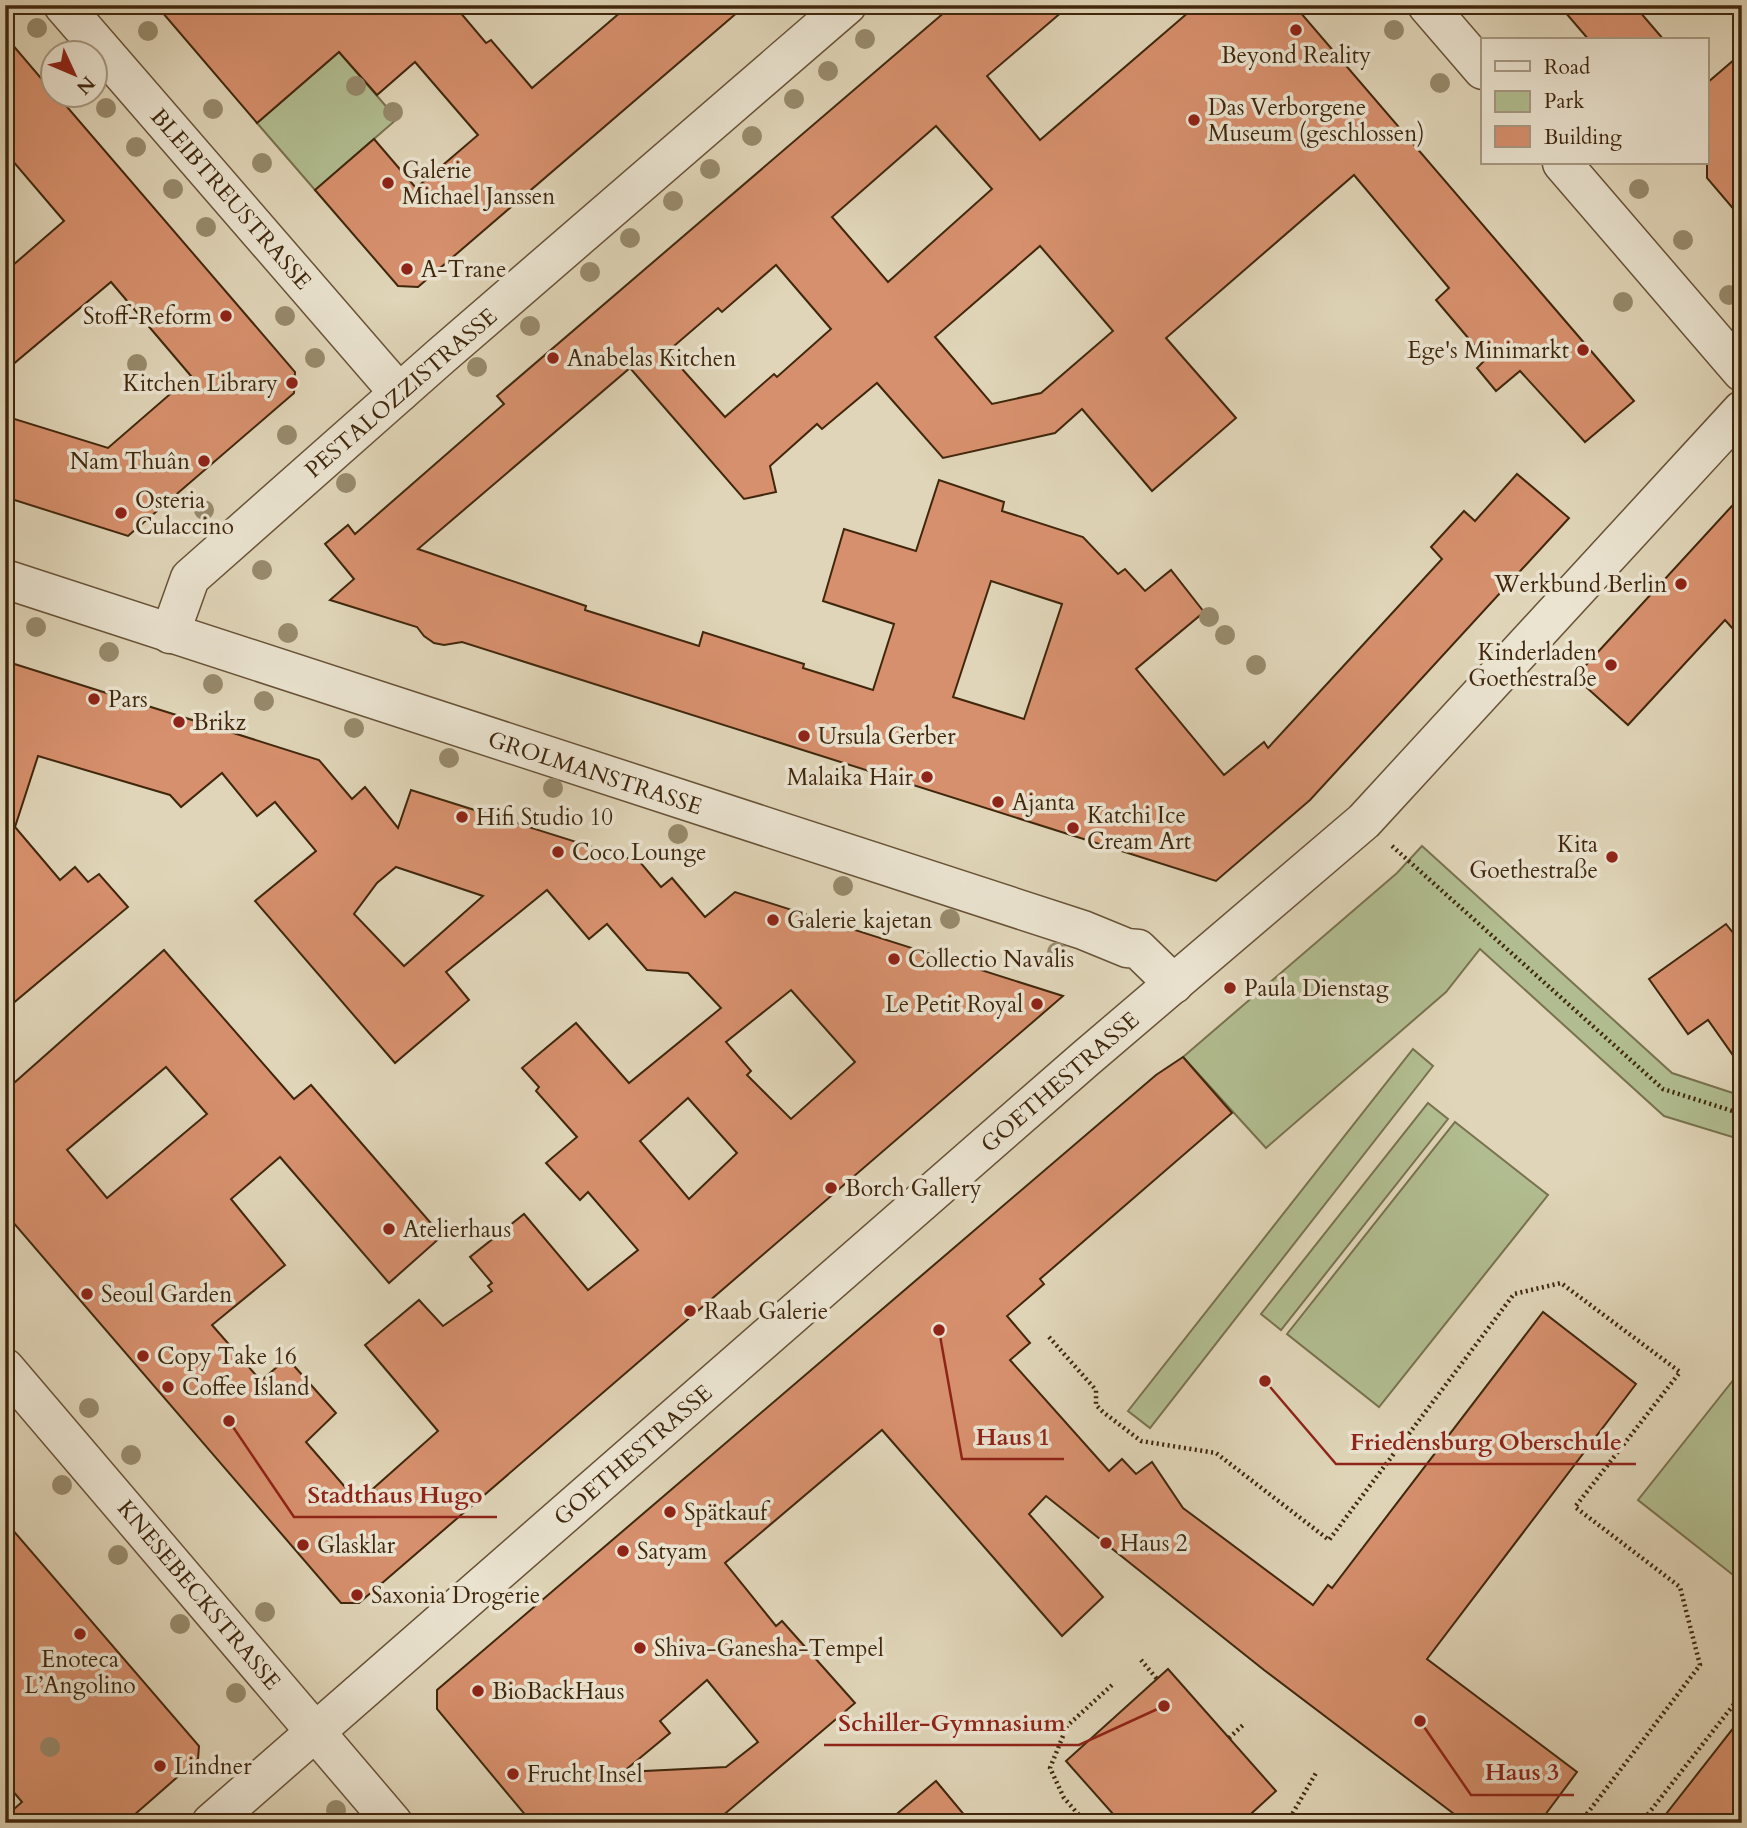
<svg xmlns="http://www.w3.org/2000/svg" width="1747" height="1828" font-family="Cardo,serif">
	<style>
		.green { fill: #b1bd90; stroke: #78724e; stroke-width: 2 }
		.building { fill: #d7906d; stroke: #40270c; stroke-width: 2; fill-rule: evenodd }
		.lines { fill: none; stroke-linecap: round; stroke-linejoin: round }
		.minor-casing { stroke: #685237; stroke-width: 41 }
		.path { stroke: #40270c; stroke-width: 4.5; stroke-dasharray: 2 3.5; stroke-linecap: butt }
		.minor { stroke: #ebe4d1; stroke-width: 38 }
		.tree { fill: #978a6c }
		.poi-dot { fill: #8f2418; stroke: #ebe4d1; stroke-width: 2.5 }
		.labels { text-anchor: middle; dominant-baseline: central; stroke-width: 7; stroke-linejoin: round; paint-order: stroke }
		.poi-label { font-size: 23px; fill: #40270c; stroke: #ebe4d1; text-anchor: start }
		.street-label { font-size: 23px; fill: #40270c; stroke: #ebe4d1 }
		.leader { fill: none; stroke: #8f2418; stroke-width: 2.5 }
		.callout-dot { fill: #8f2418; stroke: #ebe4d1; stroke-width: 2.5 }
		.callout-label { font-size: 24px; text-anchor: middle; font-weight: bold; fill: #8f2418; stroke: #ebe4d1; stroke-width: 7; stroke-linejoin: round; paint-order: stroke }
	</style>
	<rect width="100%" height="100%" fill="#e0d5b8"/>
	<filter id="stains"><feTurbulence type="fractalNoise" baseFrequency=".00286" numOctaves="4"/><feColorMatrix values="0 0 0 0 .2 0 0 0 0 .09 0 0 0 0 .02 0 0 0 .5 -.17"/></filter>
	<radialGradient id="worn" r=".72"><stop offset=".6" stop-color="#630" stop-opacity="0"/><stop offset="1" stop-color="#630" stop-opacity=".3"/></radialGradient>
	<g class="green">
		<path d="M339,52L397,119L315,190L257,123Z"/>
		<path d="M1422,846L1672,1073L1742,1096V1140L1664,1116L1480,949L1446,992L1266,1148L1183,1057L1397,873Z"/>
		<path d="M1413,1049L1433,1066L1150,1428L1128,1411Z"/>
		<path d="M1428,1103L1448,1119L1281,1330L1261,1314Z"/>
		<path d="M1455,1122L1548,1195L1379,1407L1287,1334Z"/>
		<path d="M1742,1369V1582L1638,1500Z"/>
	</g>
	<g class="building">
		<path d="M156,5H454L486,43L491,40L532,88L629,5H746L418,287L398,286L315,190L374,139L416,188L478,135L415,62L377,95L339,52L257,123Z"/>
		<path d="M953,5H1070L987,76L1040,140L1197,5H1294L1634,401L1585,442L1520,371L1496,391L1477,368L1486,359L1436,300L1449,288L1354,175L1166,338L1236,418L1152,491L1082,409L1055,433L943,458L877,383L822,429L817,424L770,466L776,492L744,499L630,368L418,549L586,606L585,610L699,646L703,632L804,664L803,668L873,690L894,624L823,601L844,529L916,551L939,480L1004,502L1002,511L1083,537L1118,574L1125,569L1145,591L1171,570L1204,612L1136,669L1224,775L1264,742L1268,748L1442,559L1431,547L1464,511L1475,521L1517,474L1569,518L1310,800L1216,881L462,642L444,645L434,643L424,636L417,627L330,600L354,579L325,544L348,525L355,534L504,404L497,396ZM936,126L992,189L888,282L832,217ZM1040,246L1113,331L1041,393L992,404L935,337ZM776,265L831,329L777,377L774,374L725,417L667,352L718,308L722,312ZM991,581L1062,604L1024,719L953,697Z"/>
		<path d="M1559,5H1634L1664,40H1589Z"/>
		<path d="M5,36L52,91V94H56L295,372L294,393L128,536L5,497V416L108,448L191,376L111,282L5,371V272L64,221L5,152Z"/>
		<path d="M1742,53V219L1707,178V83Z"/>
		<path d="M1742,495V639L1725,620L1628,725L1575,677Z"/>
		<path d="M5,661L319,760L352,799L365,787L398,828L411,790L640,862L661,887L672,878L705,917L735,892L1063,996L359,1603H341L5,1213V1091L164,950L294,1099L311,1085L442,1236L389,1283L280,1157L231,1199L285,1265L212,1325L261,1381L287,1358L336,1413L306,1442L358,1502L438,1431L365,1345L419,1300L443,1326L492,1291L488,1286L492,1283L470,1257L524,1214L588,1290L638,1250L588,1192L580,1200L546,1163L577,1137L536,1091L539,1087L522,1068L576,1023L629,1083L721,1008L688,973L647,970L607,924L589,939L547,890L446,972L469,1000L395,1063L255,901L316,851L275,802L257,816L222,773L181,807L170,795L38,756L15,827L60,880L75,867L88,882L99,874L128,907L5,1010ZM396,867L483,896L404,966L354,914L377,883ZM791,990L855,1062L791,1119L747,1075L751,1071L726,1042ZM166,1067L207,1114L107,1198L67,1150ZM688,1098L737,1153L689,1199L640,1141Z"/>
		<path d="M1726,924L1742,944V1068L1708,1020L1688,1034L1649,979Z"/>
		<path d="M1183,1057L1232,1113L1040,1279L1044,1284L1007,1316L1030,1343L1010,1360L1109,1471L1122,1459L1136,1474L1152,1462L1183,1508L1313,1605L1328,1585L1332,1588L1543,1312L1636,1384L1427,1659L1577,1772L1539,1823H1466L1264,1670L1046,1496L1029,1514L1103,1597L1062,1636L882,1430L725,1563L776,1626L782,1621L855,1703L714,1823H532L437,1709V1690L1156,1075ZM707,1680L758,1742L726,1767L623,1772L670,1733L660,1721Z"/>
		<path d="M5,1521L199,1746L198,1759L125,1823H5V1817L22,1802L5,1782Z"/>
		<path d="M1168,1669L1276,1791L1241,1823H1121L1066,1761Z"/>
		<path d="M1742,1717V1823H1659Z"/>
		<path d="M936,1781L971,1823H886Z"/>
	</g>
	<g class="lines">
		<g class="minor-casing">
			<g id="minor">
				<path d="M63,5L399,393"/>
				<path d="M1427,5L1483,70"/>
				<path d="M1562,163L1742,372"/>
				<path d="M5,579L1083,930L1127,948L1138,949L1174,984"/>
				<path d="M170,634L190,578L441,356L847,5"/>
				<path d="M5,1368L393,1823"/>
				<path d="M211,1823L1085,1059L1364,821L1742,410"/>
			</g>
		</g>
		<g class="path">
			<path d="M1392,846L1663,1089L1742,1114"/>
			<path d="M1049,1337L1096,1390V1405L1103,1412L1141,1441L1216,1453L1329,1540L1514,1294L1561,1283L1680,1372L1575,1507L1680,1587L1700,1665L1580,1823"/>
			<path d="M1141,1660L1157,1679"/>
			<path d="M1229,1738L1243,1725"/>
			<path d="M5,1811L10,1813"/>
			<path d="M1086,1823L1064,1798L1050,1768L1067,1726L1112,1685"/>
			<path d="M1287,1823L1316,1773"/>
			<path d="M1641,1823L1742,1694"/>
		</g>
		<use href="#minor" class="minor"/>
	</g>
	<g class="tree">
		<circle cx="37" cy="28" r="10"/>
		<circle cx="1394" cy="30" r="10"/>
		<circle cx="148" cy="31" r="10"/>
		<circle cx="865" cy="39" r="10"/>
		<circle cx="828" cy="71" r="10"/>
		<circle cx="1440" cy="83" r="10"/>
		<circle cx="356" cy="86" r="10"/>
		<circle cx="794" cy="99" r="10"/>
		<circle cx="106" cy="108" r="10"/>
		<circle cx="213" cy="109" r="10"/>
		<circle cx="393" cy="112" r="10"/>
		<circle cx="752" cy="136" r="10"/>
		<circle cx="136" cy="147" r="10"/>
		<circle cx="262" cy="163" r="10"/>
		<circle cx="710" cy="169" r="10"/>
		<circle cx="173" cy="189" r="10"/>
		<circle cx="1639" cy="189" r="10"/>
		<circle cx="673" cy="201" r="10"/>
		<circle cx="206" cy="227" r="10"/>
		<circle cx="630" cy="238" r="10"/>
		<circle cx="1683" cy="240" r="10"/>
		<circle cx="590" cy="272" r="10"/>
		<circle cx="1729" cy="295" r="10"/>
		<circle cx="1623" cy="302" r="10"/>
		<circle cx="285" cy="316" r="10"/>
		<circle cx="530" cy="326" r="10"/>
		<circle cx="315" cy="358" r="10"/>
		<circle cx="137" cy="364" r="10"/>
		<circle cx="477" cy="367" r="10"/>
		<circle cx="287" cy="435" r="10"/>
		<circle cx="346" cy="483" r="10"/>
		<circle cx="204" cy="510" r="10"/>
		<circle cx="262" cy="570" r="10"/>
		<circle cx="1209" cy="617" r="10"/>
		<circle cx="36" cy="627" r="10"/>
		<circle cx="288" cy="633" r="10"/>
		<circle cx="1225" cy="635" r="10"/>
		<circle cx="109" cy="652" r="10"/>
		<circle cx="1256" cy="665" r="10"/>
		<circle cx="213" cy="684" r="10"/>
		<circle cx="264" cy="701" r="10"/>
		<circle cx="354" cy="728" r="10"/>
		<circle cx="449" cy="758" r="10"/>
		<circle cx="553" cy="788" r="10"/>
		<circle cx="678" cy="834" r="10"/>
		<circle cx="843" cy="886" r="10"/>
		<circle cx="950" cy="919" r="10"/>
		<circle cx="1057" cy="952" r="10"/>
		<circle cx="89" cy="1408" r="10"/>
		<circle cx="131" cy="1455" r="10"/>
		<circle cx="62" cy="1485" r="10"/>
		<circle cx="118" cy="1555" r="10"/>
		<circle cx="265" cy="1612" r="10"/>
		<circle cx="180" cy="1624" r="10"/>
		<circle cx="236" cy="1693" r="10"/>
		<circle cx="50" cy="1747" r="10"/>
		<circle cx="336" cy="1810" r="10"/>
	</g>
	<g class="poi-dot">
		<circle cx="1296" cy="30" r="7"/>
		<circle cx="1194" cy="120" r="7"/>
		<circle cx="388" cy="183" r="7"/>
		<circle cx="407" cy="269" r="7"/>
		<circle cx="226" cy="316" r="7"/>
		<circle cx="1583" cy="350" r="7"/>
		<circle cx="553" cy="358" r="7"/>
		<circle cx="292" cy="383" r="7"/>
		<circle cx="204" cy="461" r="7"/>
		<circle cx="121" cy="513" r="7"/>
		<circle cx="1681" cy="584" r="7"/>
		<circle cx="1611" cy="665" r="7"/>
		<circle cx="94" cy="699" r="7"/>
		<circle cx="179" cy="722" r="7"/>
		<circle cx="804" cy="736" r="7"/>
		<circle cx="927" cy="777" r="7"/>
		<circle cx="998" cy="802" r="7"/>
		<circle cx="462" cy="817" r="7"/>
		<circle cx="1073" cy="828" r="7"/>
		<circle cx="558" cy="852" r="7"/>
		<circle cx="1612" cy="857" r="7"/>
		<circle cx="773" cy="920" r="7"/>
		<circle cx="894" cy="959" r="7"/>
		<circle cx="1230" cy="988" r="7"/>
		<circle cx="1037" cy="1004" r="7"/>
		<circle cx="831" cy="1188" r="7"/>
		<circle cx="389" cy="1229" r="7"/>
		<circle cx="87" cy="1294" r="7"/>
		<circle cx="690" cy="1311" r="7"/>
		<circle cx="143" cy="1356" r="7"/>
		<circle cx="168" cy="1387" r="7"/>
		<circle cx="670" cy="1512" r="7"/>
		<circle cx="1106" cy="1543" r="7"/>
		<circle cx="303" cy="1545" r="7"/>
		<circle cx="623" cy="1551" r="7"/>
		<circle cx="357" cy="1595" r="7"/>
		<circle cx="80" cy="1634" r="7"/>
		<circle cx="640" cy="1648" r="7"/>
		<circle cx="478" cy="1691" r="7"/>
		<circle cx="160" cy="1766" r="7"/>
		<circle cx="513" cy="1774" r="7"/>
	</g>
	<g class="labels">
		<g class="poi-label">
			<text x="1296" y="55" text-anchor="middle">Beyond Reality</text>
			<text x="1208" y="107">Das Verborgene<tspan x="1208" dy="26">Museum (geschlossen)</tspan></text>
			<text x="402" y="170">Galerie<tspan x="402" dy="26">Michael Janssen</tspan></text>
			<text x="421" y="269">A-Trane</text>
			<text x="212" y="316" text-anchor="end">Stoff-Reform</text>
			<text x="1569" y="350" text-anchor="end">Ege's Minimarkt</text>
			<text x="567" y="358">Anabelas Kitchen</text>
			<text x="278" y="383" text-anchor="end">Kitchen Library</text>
			<text x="190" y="461" text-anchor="end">Nam Thuân</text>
			<text x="135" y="500">Osteria<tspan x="135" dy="26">Culaccino</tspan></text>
			<text x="1667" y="584" text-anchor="end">Werkbund Berlin</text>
			<text x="1597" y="652" text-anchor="end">Kinderladen<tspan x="1597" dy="26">Goethestraße</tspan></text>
			<text x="108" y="699">Pars</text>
			<text x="193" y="722">Brikz</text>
			<text x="818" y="736">Ursula Gerber</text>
			<text x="913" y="777" text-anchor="end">Malaika Hair</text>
			<text x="1012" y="802">Ajanta</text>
			<text x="1087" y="815">Katchi Ice<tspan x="1087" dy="26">Cream Art</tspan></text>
			<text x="476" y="817">Hifi Studio 10</text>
			<text x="1598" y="844" text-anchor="end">Kita<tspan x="1598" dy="26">Goethestraße</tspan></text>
			<text x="572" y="852">Coco Lounge</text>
			<text x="787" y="920">Galerie kajetan</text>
			<text x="908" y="959">Collectio Navalis</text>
			<text x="1244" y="988">Paula Dienstag</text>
			<text x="1023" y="1004" text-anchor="end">Le Petit Royal</text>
			<text x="845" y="1188">Borch Gallery</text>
			<text x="403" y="1229">Atelierhaus</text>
			<text x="101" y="1294">Seoul Garden</text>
			<text x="704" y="1311">Raab Galerie</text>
			<text x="157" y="1356">Copy Take 16</text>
			<text x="182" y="1387">Coffee Island</text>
			<text x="684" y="1512">Spätkauf</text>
			<text x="1120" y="1543">Haus 2</text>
			<text x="317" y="1545">Glasklar</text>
			<text x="637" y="1551">Satyam</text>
			<text x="371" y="1595">Saxonia Drogerie</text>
			<text x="654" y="1648">Shiva-Ganesha-Tempel</text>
			<text x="80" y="1659" text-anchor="middle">Enoteca<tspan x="80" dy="26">L’Angolino</tspan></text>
			<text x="492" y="1691">BioBackHaus</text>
			<text x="174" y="1766">Lindner</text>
			<text x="527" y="1774">Frucht Insel</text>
		</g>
		<g class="street-label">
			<text transform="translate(231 199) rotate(49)">BLEIBTREUSTRASSE</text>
			<text transform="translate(401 393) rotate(-41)">PESTALOZZISTRASSE</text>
			<text transform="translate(595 773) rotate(18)">GROLMANSTRASSE</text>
			<text transform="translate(1060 1082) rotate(-41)">GOETHESTRASSE</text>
			<text transform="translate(633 1455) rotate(-41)">GOETHESTRASSE</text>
			<text transform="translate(199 1595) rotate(50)">KNESEBECKSTRASSE</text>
		</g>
	</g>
	<path class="leader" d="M939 1330L962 1459H1064M1265 1381L1336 1464H1636M229 1421L294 1517H497M1164 1706L1079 1745H824M1420 1721L1471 1795H1574"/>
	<g class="callout-dot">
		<circle cx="939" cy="1330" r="7"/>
		<circle cx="1265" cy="1381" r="7"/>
		<circle cx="229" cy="1421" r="7"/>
		<circle cx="1164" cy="1706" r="7"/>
		<circle cx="1420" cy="1721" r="7"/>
	</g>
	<g class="callout-label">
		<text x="1013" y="1445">Haus 1</text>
		<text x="1486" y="1450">Friedensburg Oberschule</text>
		<text x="395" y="1503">Stadthaus Hugo</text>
		<text x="952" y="1731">Schiller-Gymnasium</text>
		<text x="1522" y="1780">Haus 3</text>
	</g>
	<rect width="1747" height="1828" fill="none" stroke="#e0d5b8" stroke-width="28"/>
	<rect x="7" y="7" width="1733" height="1814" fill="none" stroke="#40270c" stroke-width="3.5"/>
	<rect x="14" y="14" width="1719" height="1800" fill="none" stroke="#40270c" stroke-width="2"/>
	<rect x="1481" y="38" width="228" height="126" fill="#ebe4d1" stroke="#a79882" stroke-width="2"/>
	<rect x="1495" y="61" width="35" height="10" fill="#ebe4d1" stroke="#a79882" stroke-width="2"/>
	<text x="1544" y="74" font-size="21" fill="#40270c">Road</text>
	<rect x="1495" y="91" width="35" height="21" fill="#b1bd90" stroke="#a79882" stroke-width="2"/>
	<text x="1544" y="108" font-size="21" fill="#40270c">Park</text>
	<rect x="1495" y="126" width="35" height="21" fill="#d7906d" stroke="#a79882" stroke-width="2"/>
	<text x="1544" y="144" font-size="21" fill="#40270c">Building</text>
	<g transform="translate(74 74) rotate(134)"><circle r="33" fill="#ebe4d1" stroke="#a79882" stroke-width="2"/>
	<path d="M0-5L12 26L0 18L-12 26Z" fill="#8f2418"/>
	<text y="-10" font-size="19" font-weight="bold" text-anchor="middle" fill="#40270c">N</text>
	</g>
	<rect width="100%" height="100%" filter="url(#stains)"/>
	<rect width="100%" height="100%" fill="url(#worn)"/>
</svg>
